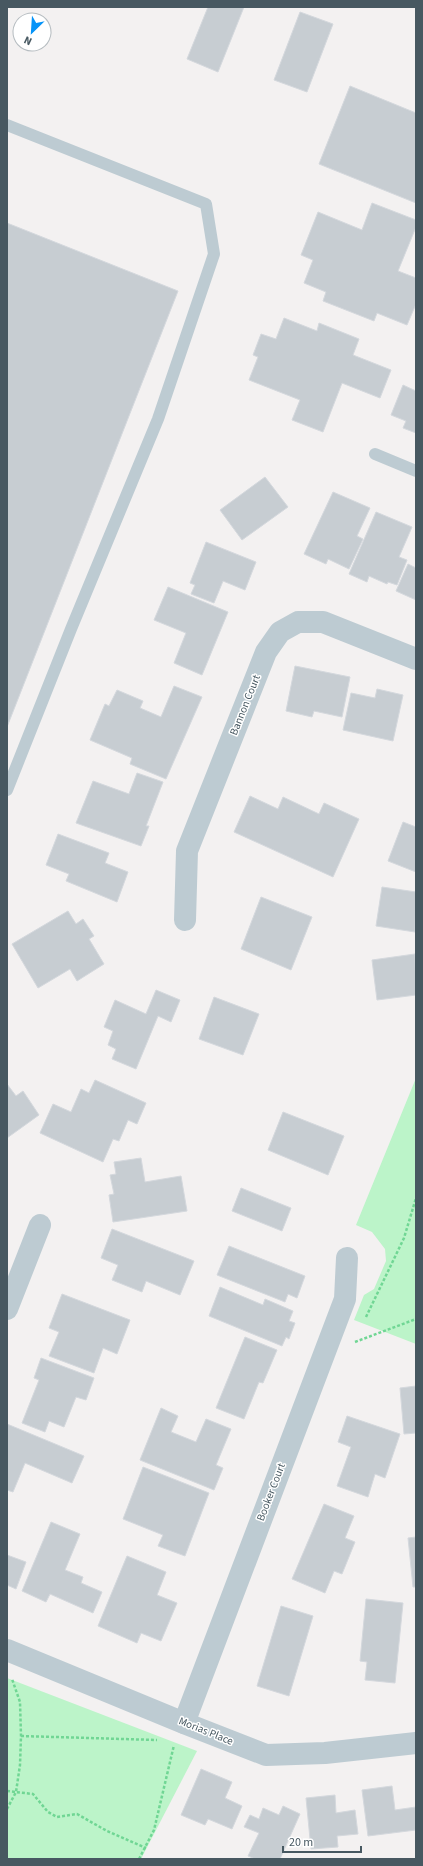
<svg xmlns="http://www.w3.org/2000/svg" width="423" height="1866" font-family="'Source Sans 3',sans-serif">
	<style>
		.green { fill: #bcf4c9 }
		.building { fill: #c7cdd2; stroke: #d4d8dd }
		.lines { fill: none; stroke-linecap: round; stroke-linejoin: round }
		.path { stroke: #70d694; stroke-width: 2.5; stroke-dasharray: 3 2; stroke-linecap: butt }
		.service { stroke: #bdcbd2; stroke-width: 12 }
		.minor { stroke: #bdcbd2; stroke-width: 22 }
		.labels { text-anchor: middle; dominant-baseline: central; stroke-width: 3; stroke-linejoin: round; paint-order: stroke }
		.street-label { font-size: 11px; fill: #475861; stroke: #fff }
	</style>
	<rect width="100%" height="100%" fill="#f3f1f1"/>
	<g class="green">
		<path d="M416,1078V1344L354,1320L364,1295L374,1289L386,1261L385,1249L372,1232L356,1225Z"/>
		<path d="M7,1678L197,1751L141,1859H7Z"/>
	</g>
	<g class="building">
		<path d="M208,7H244L218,72L187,59Z"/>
		<path d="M300,12L333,24L307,92L274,80Z"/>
		<path d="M350,86L416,113V203L319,164Z"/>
		<path d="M372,203L416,220V227L398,271L416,278V304L407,325L377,313L374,321L323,301L326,292L304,283L313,260L301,255L318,212L362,230Z"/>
		<path d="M7,223L178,291L7,727Z"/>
		<path d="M284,318L317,331L319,323L359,339L353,355L391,370L380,398L342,383L323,432L292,420L300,400L249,380L258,357L253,355L261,334L276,339Z"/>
		<path d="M403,385L416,391V433L403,428L406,421L391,415Z"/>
		<path d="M265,477L288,507L242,540L220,510Z"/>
		<path d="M333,492L370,508L357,536L363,539L349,569L328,559L326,564L304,554Z"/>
		<path d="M376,512L412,527L399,557L407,560L397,585L388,582L387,584L369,576L367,582L349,574Z"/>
		<path d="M206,542L256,562L245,590L223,581L214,603L191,594L195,585L190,583Z"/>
		<path d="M408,564L416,568V600L396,591Z"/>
		<path d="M168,587L228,612L202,675L174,663L186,633L154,620Z"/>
		<path d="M295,666L350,677L342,717L314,711L312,717L286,711Z"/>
		<path d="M174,686L202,697L166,779L130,764L132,758L90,740L105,704L109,706L117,690L143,701L140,708L161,717Z"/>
		<path d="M377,689L403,695L393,741L343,730L351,693L375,698Z"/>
		<path d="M137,773L163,782L146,826H149L141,846L76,823L93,781L129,794Z"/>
		<path d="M250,796L278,809L283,797L319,814L324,803L359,819L333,877L234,832Z"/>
		<path d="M403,822L416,827V872L388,861Z"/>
		<path d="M58,834L109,853L105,863L128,872L117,902L66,881L69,874L46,865Z"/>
		<path d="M382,887L416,892L415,932L376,926Z"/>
		<path d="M261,897L312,917L291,970L241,949Z"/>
		<path d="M68,911L76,924L83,919L94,936L89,939L104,964L77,981L70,969L38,988L12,944Z"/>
		<path d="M415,954L416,995L377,1000L372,960Z"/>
		<path d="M156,990L180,1000L171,1022L158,1016L136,1069L112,1059L116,1049L108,1045L113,1031L104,1027L115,1000L146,1014Z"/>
		<path d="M214,997L259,1014L243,1055L199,1039Z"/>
		<path d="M95,1080L146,1103L137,1124L128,1120L119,1141L113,1139L103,1162L40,1133L53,1104L71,1112L81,1089L89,1093Z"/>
		<path d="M7,1084L16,1096L23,1091L39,1115L7,1138Z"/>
		<path d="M283,1112L344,1136L328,1175L268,1150Z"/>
		<path d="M141,1158L145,1182L181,1176L187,1211L113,1222L109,1195L114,1194L110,1175L116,1174L114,1162Z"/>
		<path d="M241,1188L291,1208L282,1231L232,1211Z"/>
		<path d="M112,1229L194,1261L180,1295L146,1281L142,1292L112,1280L118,1265L101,1258Z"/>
		<path d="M229,1246L305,1276L297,1298L288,1294L285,1302L217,1275Z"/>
		<path d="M220,1287L263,1305L265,1299L293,1311L289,1321L295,1323L289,1339L286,1337L282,1346L209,1316Z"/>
		<path d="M62,1294L130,1320L117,1354L103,1348L94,1373L49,1356L59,1332L49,1328Z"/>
		<path d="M245,1337L277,1350L263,1383L259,1382L244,1419L216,1408Z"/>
		<path d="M41,1358L94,1378L86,1400L76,1397L64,1427L49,1421L45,1432L22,1423L39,1380L34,1378Z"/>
		<path d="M416,1386V1433L404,1434L400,1388Z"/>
		<path d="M161,1408L178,1416L171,1432L196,1442L206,1419L231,1429L216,1465L223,1468L214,1490L140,1460Z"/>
		<path d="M347,1416L400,1434L385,1478L375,1474L368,1497L337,1486L351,1447L338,1442Z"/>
		<path d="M7,1424L84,1456L72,1483L25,1463L13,1492L7,1490Z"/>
		<path d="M143,1467L209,1493L185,1556L158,1546L163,1535L123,1519Z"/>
		<path d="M324,1504L354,1516L345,1538L355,1542L342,1574L334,1571L325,1593L292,1579Z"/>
		<path d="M51,1522L80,1534L65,1570L83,1577L81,1583L102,1592L93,1613L50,1594L46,1602L22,1591Z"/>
		<path d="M416,1537V1587H413L408,1538Z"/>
		<path d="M7,1555L26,1562L16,1589L7,1585Z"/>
		<path d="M127,1556L166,1572L157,1595L177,1603L161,1641L141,1633L137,1643L98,1626Z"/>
		<path d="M366,1599L403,1603L395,1683L365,1680L367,1662L360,1661Z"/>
		<path d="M281,1606L313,1616L289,1696L257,1686Z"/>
		<path d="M201,1769L232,1782L225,1798L242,1806L232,1829L208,1819L205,1825L181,1815Z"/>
		<path d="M392,1786L395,1810L416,1807V1830L368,1836L362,1790Z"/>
		<path d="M335,1795L336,1813L355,1810L358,1834L337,1836L338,1847L311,1849L306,1798Z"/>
		<path d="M283,1806L300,1814L280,1859H255L248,1856L259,1833L244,1827L250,1815L259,1819L263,1808L279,1815Z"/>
	</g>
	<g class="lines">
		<g class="path">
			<path d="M366,1317L404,1238L416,1198"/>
			<path d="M355,1342L416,1319"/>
			<path d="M21,1736L157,1740"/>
			<path d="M7,1791L33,1794L48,1812L57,1817L77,1814L107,1831L146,1848"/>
			<path d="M7,1809L16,1792L20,1765L21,1736L20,1702L12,1679"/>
			<path d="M139,1859L154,1830L174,1745"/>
		</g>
		<g class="service">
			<path d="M7,125L206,204L214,254L158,419L71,629L7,790"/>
			<path d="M375,454L416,471"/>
		</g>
		<g class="minor">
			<path d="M185,920L187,851L266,652L280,632L298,622H323L416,659"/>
			<path d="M7,1309L40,1225"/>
			<path d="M7,1650L184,1723L266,1755L325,1753L416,1743"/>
			<path d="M184,1723L345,1299L347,1258"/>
		</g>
	</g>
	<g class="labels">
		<g class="street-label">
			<text transform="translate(245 705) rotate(-68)">Bannon Court</text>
			<text transform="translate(271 1492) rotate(-69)">Booker Court</text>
			<text transform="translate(206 1731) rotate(22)">Morias Place</text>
		</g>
	</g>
	<rect width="423" height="1866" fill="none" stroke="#475861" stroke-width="16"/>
	<g transform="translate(32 32) rotate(205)"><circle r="19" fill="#ffffff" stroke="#b5bcc0"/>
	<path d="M0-3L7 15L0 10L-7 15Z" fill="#0694f8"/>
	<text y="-6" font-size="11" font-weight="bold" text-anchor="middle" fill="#475861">N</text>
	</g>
	<path d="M283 1846v6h78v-6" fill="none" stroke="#475861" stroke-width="2"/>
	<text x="289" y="1846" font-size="12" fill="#475861" stroke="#ffffff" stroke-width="3" paint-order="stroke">20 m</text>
</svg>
